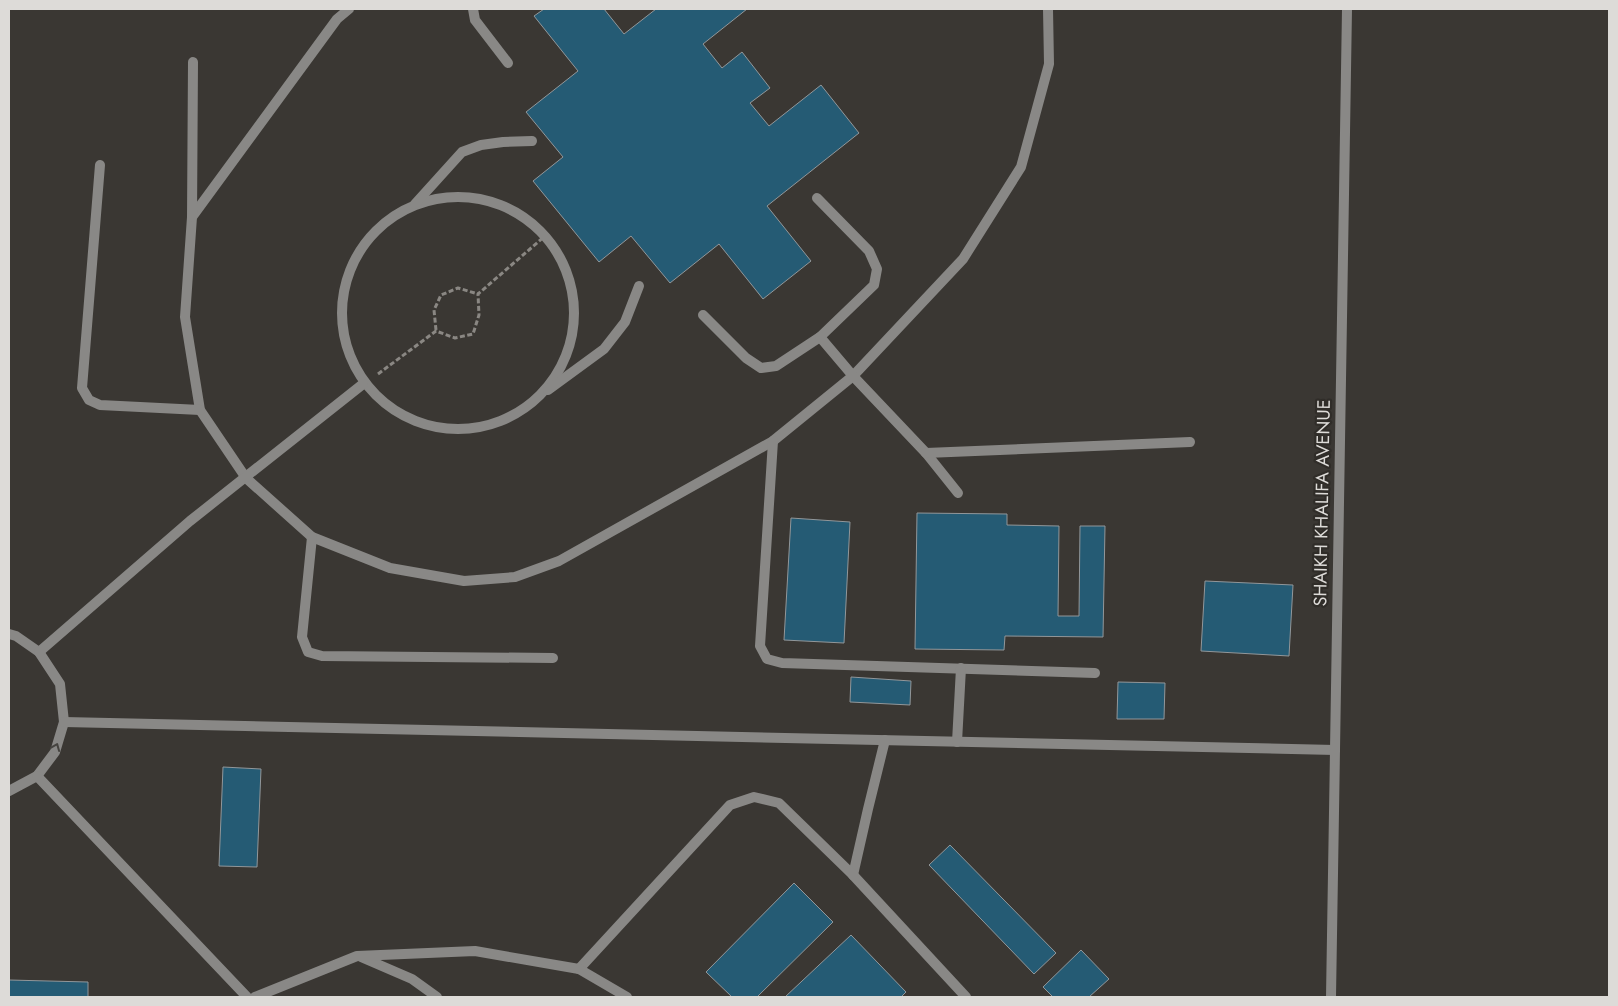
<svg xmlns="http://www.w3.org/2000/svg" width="1618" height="1006" font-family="Jost,sans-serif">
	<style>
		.building { fill: #255b74; stroke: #92979a }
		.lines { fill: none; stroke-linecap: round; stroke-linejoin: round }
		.path { stroke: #8a8783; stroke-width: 3; stroke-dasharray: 5 2.5; stroke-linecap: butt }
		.lane { stroke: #898886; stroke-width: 10 }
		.street { stroke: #898886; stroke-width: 10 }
		.oneway { stroke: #464440 }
		.labels { text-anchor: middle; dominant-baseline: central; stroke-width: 4.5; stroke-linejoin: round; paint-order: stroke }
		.street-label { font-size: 18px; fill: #dddbd8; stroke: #302d29 }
	</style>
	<rect width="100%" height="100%" fill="#3a3733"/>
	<g class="building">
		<path d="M544,9H604L624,34L656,9H747L703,44L722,68L742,52L770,88L750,103L769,126L821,85L859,133L767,206L811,261L763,299L719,244L670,283L631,236L599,262L533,181L563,157L526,112L578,71L534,16Z"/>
		<path d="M917,513L1007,514V525L1059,526L1058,616H1079L1080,526H1105L1103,637L1005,636L1004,650L915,649Z"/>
		<path d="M791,518L850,522L844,643L784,640Z"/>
		<path d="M1205,581L1293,585L1289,656L1201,651Z"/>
		<path d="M851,677L911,681L910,705L850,702Z"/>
		<path d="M1118,682L1165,683L1164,719H1117Z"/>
		<path d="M223,767L261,769L257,867L219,866Z"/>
		<path d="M950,845L1056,953L1034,974L929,865Z"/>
		<path d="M794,883L833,922L757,997H732L706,972Z"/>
		<path d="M851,935L906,992L901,997H785Z"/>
		<path d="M1081,950L1109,979L1089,997H1053L1043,987Z"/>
		<path d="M9,980L88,982V997H9Z"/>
	</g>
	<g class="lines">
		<g class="path">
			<path d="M436,330L434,310L441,295L458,288L478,294"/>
			<path d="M378,374L436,331L455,338L473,334L479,315L478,294L545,236"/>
		</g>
		<g class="lane">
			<path d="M349,9L337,19L192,217L185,317L200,410L246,478L312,537L390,568L464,581L515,577L559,561L773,441L853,376L963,259L1021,167L1049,64L1048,9"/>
			<path d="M473,9L475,20L508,63"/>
			<path d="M100,165L82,388L89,400L100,405L200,410"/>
			<circle cx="458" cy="313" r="116"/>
			<path d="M415,204L462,152L481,145L503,142L532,141"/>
			<path d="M192,217L193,62"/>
			<path d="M703,315L746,358L761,368L776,366L820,337L874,285L877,269L869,251L817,198"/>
			<path d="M820,337L853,376L926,453L958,493"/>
			<path d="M548,390L604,349L625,322L639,286"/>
			<path d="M773,441L760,646L767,659L782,663L1095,673"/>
			<path d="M926,453L1190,442"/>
			<path d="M312,537L302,637L308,652L322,656L553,658"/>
			<path d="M9,634L16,636L39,652L60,684L64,722L55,752L37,776L9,791"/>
			<path d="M39,652L190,521L363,384"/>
			<path d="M64,722L1335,750"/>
			<path d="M957,742L961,668"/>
			<path d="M37,776L247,997"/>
			<path d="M853,875L868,809L885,740"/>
			<path d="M361,957L412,979L437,997"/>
			<path d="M579,969L730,805L754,797L779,803L853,875L966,997"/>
			<path d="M255,997L357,956L475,951L579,969L627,997"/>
		</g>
		<path class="street" d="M1331,997L1347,9"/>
	</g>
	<defs><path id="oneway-chevron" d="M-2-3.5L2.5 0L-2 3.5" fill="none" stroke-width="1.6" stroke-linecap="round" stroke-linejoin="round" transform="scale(1.25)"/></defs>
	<use class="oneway" href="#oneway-chevron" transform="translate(56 747) rotate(-68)"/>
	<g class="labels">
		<g class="street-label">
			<text transform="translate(1322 503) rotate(-89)">SHAIKH KHALIFA AVENUE</text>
		</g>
	</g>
	<rect width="1618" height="1006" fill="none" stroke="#dddbd8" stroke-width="20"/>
</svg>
